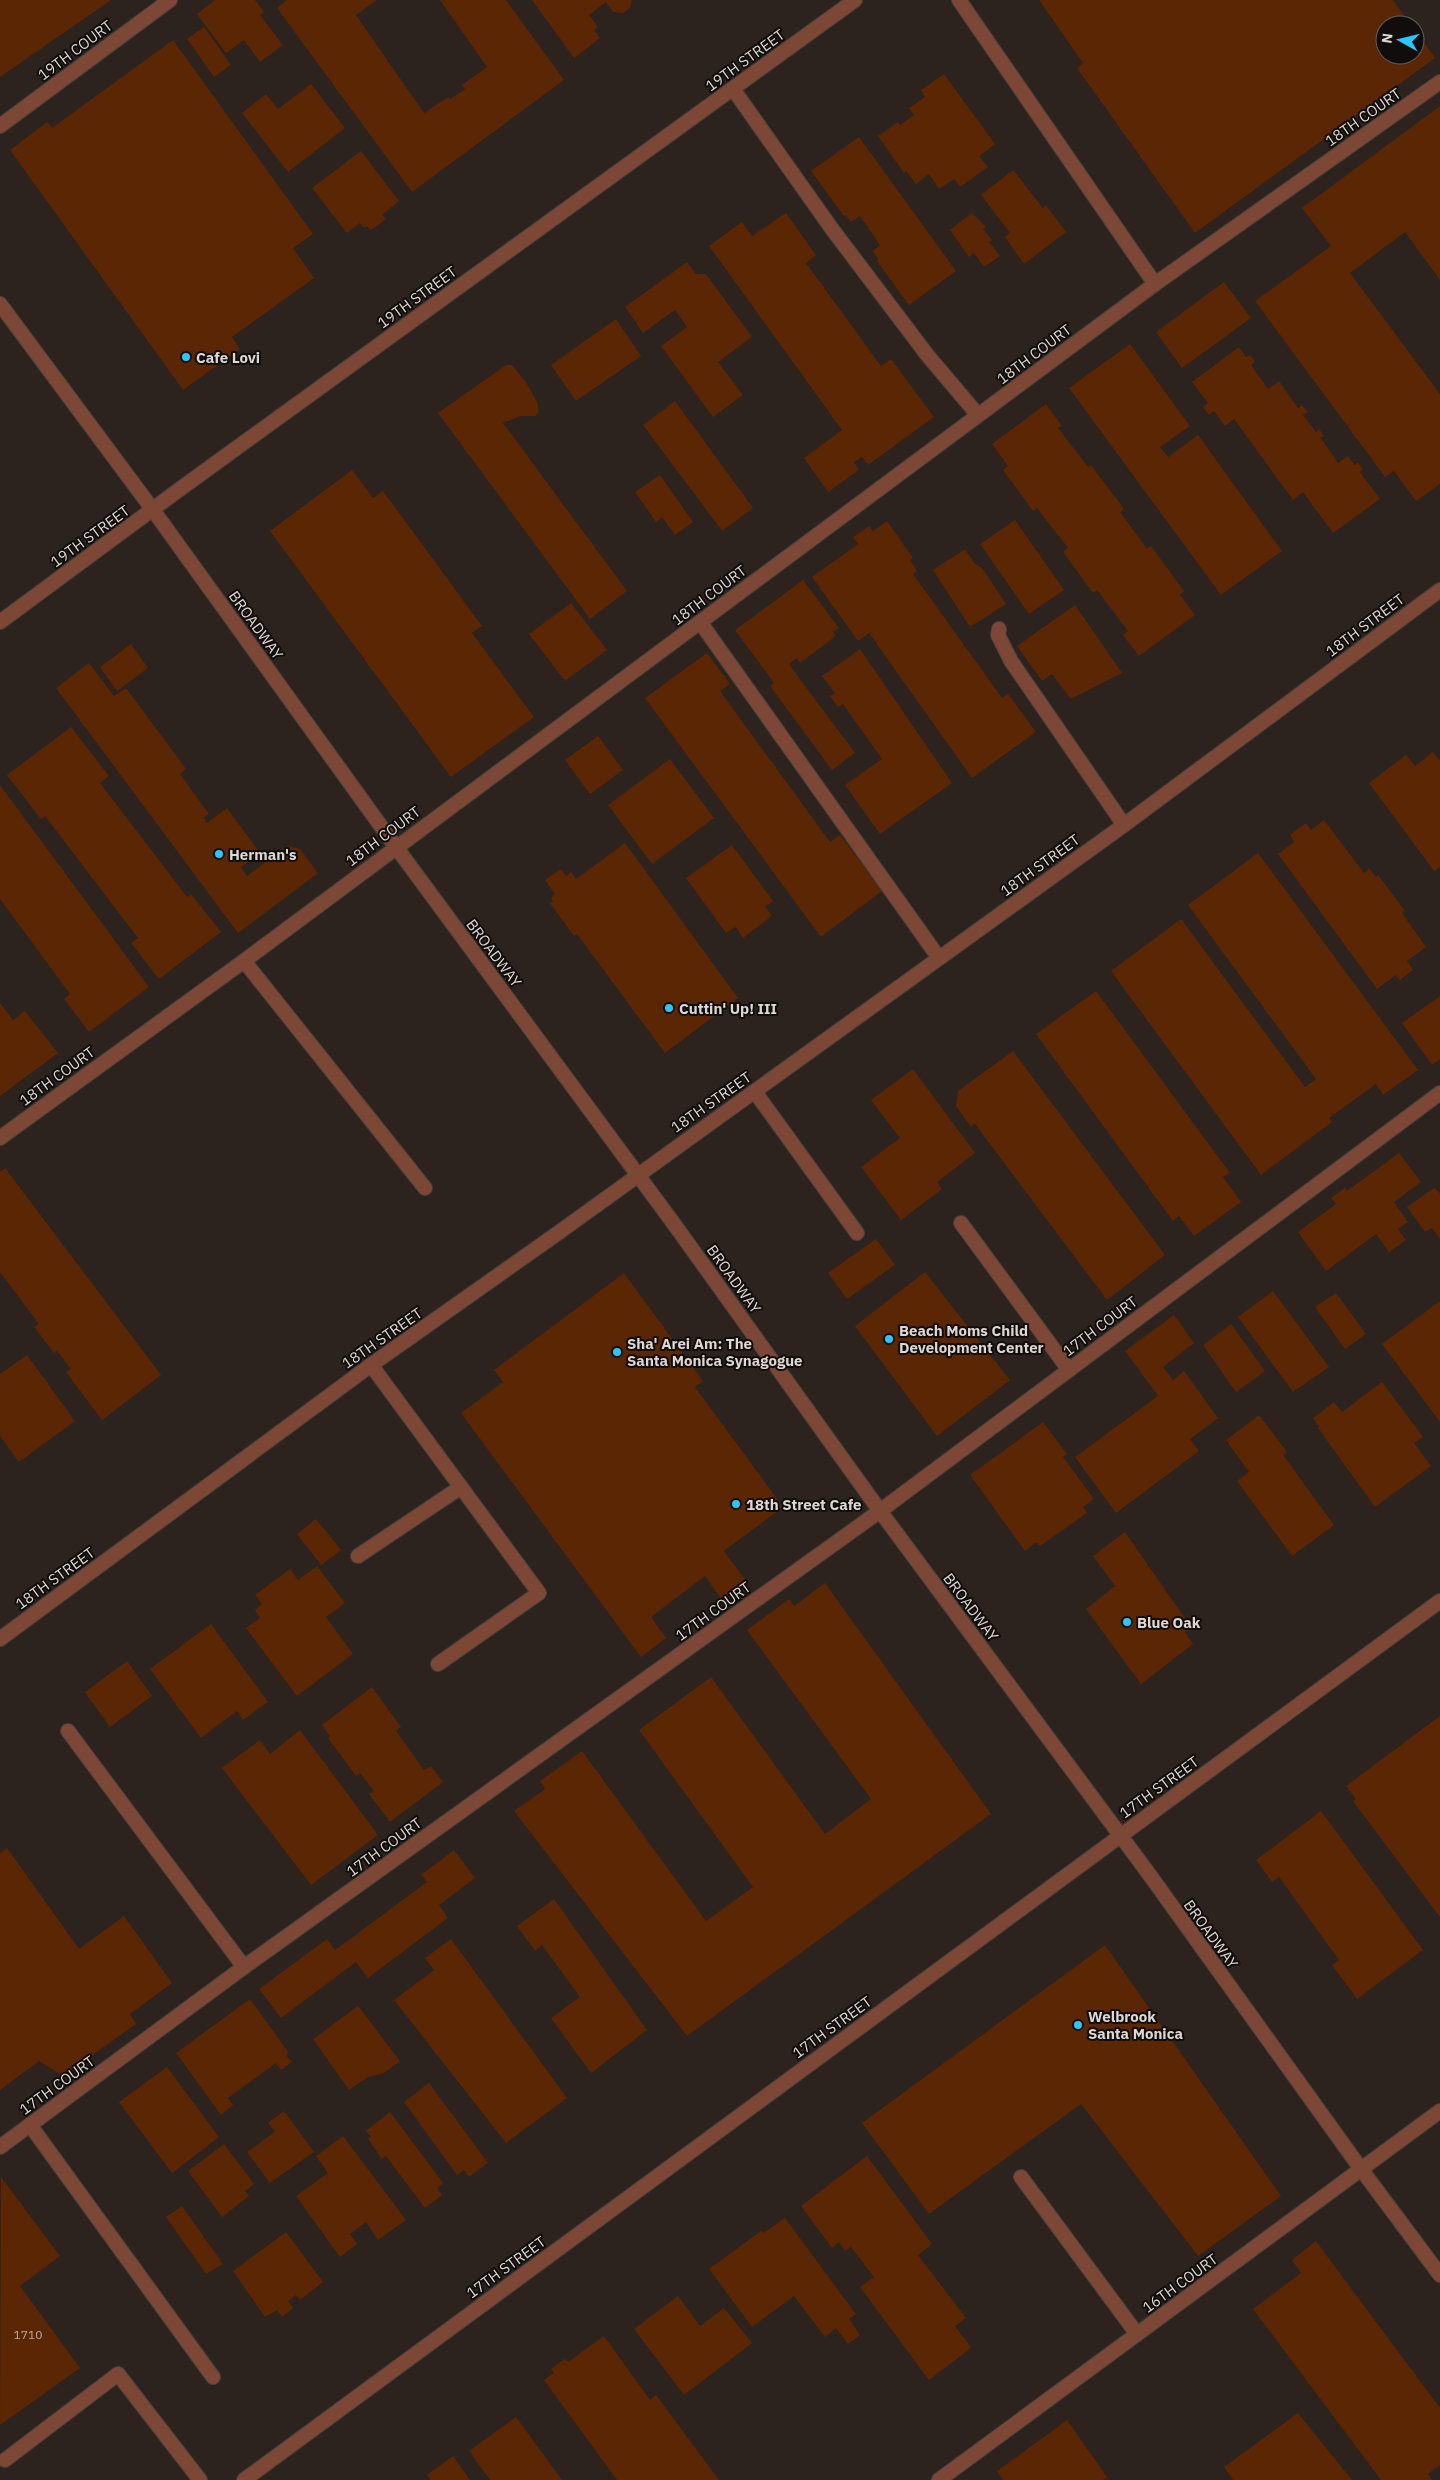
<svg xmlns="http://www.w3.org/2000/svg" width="1440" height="2480" font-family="'IBM Plex Sans',sans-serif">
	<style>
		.building { fill: #5b2604 }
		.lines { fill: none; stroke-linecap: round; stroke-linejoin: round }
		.service-casing { stroke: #483f3b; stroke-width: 16 }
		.minor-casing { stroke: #483f3b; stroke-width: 16 }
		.tertiary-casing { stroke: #483f3b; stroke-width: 16 }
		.service { stroke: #7c4835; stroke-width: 14 }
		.minor { stroke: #7c4835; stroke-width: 14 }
		.tertiary { stroke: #7c4835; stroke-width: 14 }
		.poi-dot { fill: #27c8ff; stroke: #110d0b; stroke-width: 2 }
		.labels { text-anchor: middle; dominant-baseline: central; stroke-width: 4; stroke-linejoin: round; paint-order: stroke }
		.number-label { font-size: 12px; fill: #bdaba0 }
		.street-label { font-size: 15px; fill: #ded7d4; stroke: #110d0b }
		.poi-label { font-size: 15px; font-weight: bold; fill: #ded7d4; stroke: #110d0b; text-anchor: start }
	</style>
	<rect width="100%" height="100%" fill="#2c221e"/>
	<g class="building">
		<path d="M0,0H111L0,77Z"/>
		<path d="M215,0H255L264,12L260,15L283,45L260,62L244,40L226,53L197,14Z"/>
		<path d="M287,0H377L356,15L424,113L448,97L450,99L465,89L462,85L487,67L440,0H506L564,80L412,192L277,8Z"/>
		<path d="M532,0H632L630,8L623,13L613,12L606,2L589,15L598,27L594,30L600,38L574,58Z"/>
		<path d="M1039,0H1393L1411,25H1385V55H1415V30L1435,58L1195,233L1077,68L1083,63Z"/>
		<path d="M204,27L231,65L214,77L187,39Z"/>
		<path d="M173,40L313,234L293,248L314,278L232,337L240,349L183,390L10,150L47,122L52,128Z"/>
		<path d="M944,74L995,144L979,156L988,167L960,187L954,179L939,189L929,174L916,184L906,171L904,173L878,136L898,122L900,125L914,115L909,108L925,97L921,90Z"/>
		<path d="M311,84L345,128L288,172L242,113L266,94L278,109Z"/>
		<path d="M1440,106V280L1405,232L1350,273L1440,394V484L1416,501L1394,471L1385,477L1255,301L1331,246L1302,208Z"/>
		<path d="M859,137L956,271L909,305L877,261L878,259L873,251L880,245L860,216L851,222L846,215L844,216L811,171Z"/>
		<path d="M361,151L399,201L382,215L386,219L371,230L367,226L364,228L360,223L347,233L312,188Z"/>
		<path d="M1013,170L1043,208L1046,205L1066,232L1024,264L1005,237L1010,233L981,195Z"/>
		<path d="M786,213L816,255L806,263L881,366L891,359L934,417L868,465L862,457L854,462L859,470L828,492L804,458L842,430L709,246L742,222L752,236Z"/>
		<path d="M972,213L986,227L983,229L992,240L989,242L1000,256L984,267L974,253L969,257L950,230Z"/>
		<path d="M687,262L696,274H706L752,337L718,362L743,395L713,417L661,346L687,327L675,310L643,333L625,307Z"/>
		<path d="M1224,282L1251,318L1182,368L1156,332Z"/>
		<path d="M616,319L641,356L576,401L551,365Z"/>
		<path d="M1130,344L1190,426L1160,447L1168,457L1198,435L1282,551L1221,595L1069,388Z"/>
		<path d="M1239,347L1246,357L1250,355L1255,361L1251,365L1268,389L1279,381L1298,408L1302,405L1308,412L1303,415L1316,432L1319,429L1324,436L1321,438L1338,463L1348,456L1355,465L1358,462L1363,470L1360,472L1380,499L1333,533L1303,492L1293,500L1234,419L1225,426L1214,411L1209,415L1203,407L1208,403L1192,382Z"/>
		<path d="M506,365H512L526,382L537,402L539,412L535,416H521L503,423L627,591L590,619L438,413Z"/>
		<path d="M675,401L753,508L722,531L643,425Z"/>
		<path d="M1046,404L1062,426L1058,428L1088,467L1091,465L1124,509L1120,512L1147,549L1151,546L1184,591L1180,595L1195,615L1139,656L1123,635L1128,631L1097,590L1093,593L1063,552L1068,548L1037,508L1033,511L1003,470L1008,466L992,444Z"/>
		<path d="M352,470L373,498L383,491L482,626L472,633L534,717L451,777L270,531Z"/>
		<path d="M660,475L693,522L675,535L662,517L656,522L635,492Z"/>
		<path d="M1015,520L1064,590L1029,614L980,544Z"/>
		<path d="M887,521L913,558L910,560L917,571L913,574L1002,698L1008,694L1036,732L972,778L869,633L858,641L812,577L858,544L853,537L869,526L873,531Z"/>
		<path d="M965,549L975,564L982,568L1006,604L970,627L933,570Z"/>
		<path d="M803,580L839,628L833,632L836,636L800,663L797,658L789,664L855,753L832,770L770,686L774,683L735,630Z"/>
		<path d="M571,603L607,650L565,681L529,634Z"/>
		<path d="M1075,605L1122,673L1071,699L1052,674L1042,681L1017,646Z"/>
		<path d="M131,644L148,668L117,691L100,667Z"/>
		<path d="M860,649L952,783L880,834L845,785L882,759L843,704L838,707L830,696L835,693L822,676Z"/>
		<path d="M707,653L730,684L720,691L830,842L840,835L882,891L821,937L645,698Z"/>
		<path d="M89,663L114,696L126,688L186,769L180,774L209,814L204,817L207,823L227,808L260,853L241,867L247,876L287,846L300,849L318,873L238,933L56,688Z"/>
		<path d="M71,727L109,776L100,783L187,897L191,894L221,932L159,979L131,943L138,938L45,816L41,819L7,775Z"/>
		<path d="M598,736L623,770L590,794L565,760Z"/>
		<path d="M1433,752L1440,761V867L1434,871L1369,783L1406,755L1415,766Z"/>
		<path d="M670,759L714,818L652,864L608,805Z"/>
		<path d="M0,785L149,987L89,1032L64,999L70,994L0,899Z"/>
		<path d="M1324,820L1364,873L1369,868L1376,877L1378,875L1405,911L1402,913L1426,947L1407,961L1413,970L1400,980L1396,975L1377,989L1278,854L1294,842L1290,835L1306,823L1311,830Z"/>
		<path d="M625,843L738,998L665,1053L577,934L574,936L550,903L553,901L551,898L555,894L545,880L561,869L566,876L571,872L576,879Z"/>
		<path d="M732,845L773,901L765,907L772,916L743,938L736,927L726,933L686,878Z"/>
		<path d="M1258,853L1418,1070L1383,1095L1376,1084L1329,1118L1332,1122L1261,1175L1111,971L1181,919L1305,1087L1316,1079L1188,905Z"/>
		<path d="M1096,991L1230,1173L1223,1177L1241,1202L1194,1236L1179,1216L1173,1221L1036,1034Z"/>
		<path d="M1440,996V1059L1432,1065L1402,1023Z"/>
		<path d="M0,1003L13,1020L25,1011L58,1053L0,1096Z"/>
		<path d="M1013,1051L1165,1255L1107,1300L975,1124L971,1127L956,1106L958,1091Z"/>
		<path d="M913,1069L975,1153L937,1182L942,1189L901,1220L861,1167L900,1138L871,1100Z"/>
		<path d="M1399,1153L1421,1182L1394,1202L1408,1222L1398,1229L1406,1240L1389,1252L1376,1234L1326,1271L1298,1232L1336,1204L1331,1198L1345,1188L1347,1191Z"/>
		<path d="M5,1168L161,1375L102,1420L66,1372L71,1369L57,1351L54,1353L34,1327L39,1324L0,1272V1172Z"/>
		<path d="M1434,1188L1440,1193V1239L1432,1228L1425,1232L1407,1207Z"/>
		<path d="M876,1239L895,1265L847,1299L828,1273Z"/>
		<path d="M925,1272L1010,1380L937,1436L855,1326Z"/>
		<path d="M624,1273L703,1381L695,1387L783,1507L724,1551L747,1582L722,1600L705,1576L651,1617L666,1638L641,1657L461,1413L503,1382L494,1370Z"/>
		<path d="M1273,1291L1329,1367L1293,1392L1238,1317Z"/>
		<path d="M1336,1293L1366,1334L1345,1349L1315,1307Z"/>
		<path d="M1440,1301V1422L1382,1344Z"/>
		<path d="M1174,1315L1194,1343L1163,1367L1173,1380L1184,1371L1218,1418L1190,1439L1199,1451L1116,1513L1075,1457L1158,1396L1125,1351Z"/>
		<path d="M1231,1324L1265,1371L1236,1392L1203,1345Z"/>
		<path d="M27,1355L75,1421L19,1462L0,1436V1374Z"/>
		<path d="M1382,1382L1423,1437L1414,1443L1431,1466L1375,1507L1318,1428L1319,1427L1313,1418L1334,1402L1342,1412Z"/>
		<path d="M1259,1415L1287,1452L1283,1455L1334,1525L1292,1556L1237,1481L1249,1472L1226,1440Z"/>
		<path d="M1043,1422L1067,1454L1063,1457L1094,1499L1083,1507L1087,1513L1040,1546L1036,1542L1025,1551L970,1475Z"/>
		<path d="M316,1519L341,1550L321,1565L297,1534Z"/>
		<path d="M1125,1532L1191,1627L1185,1632L1193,1644L1141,1684L1086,1609L1115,1586L1093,1556Z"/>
		<path d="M317,1566L345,1603L326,1617L353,1654L297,1696L246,1628L260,1618L255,1610L262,1604L255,1595L290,1569L298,1580Z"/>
		<path d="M825,1583L991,1814L687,2036L514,1811L545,1789L540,1781L582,1751L706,1921L753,1887L639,1730L711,1677L825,1834L871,1799L747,1630L789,1599L794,1606Z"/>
		<path d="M211,1624L268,1702L243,1720L237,1711L201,1738L150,1669Z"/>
		<path d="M127,1661L152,1696L110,1727L85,1692Z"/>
		<path d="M372,1687L401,1727L396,1731L424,1770L431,1766L443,1782L390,1822L369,1794L374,1791L360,1773L356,1776L328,1738L330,1737L322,1725Z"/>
		<path d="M1440,1716V1917L1353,1801L1356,1799L1346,1786Z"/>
		<path d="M300,1730L378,1835L311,1885L222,1768L260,1740L270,1754Z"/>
		<path d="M1321,1811L1423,1950L1357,1999L1332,1965L1339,1960L1279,1877L1272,1882L1256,1860Z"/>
		<path d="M7,1848L79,1949L124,1916L172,1983L130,2014L136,2024L63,2076L39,2061L0,2090V1853Z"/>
		<path d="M454,1850L475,1878L439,1905L448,1918L368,1978L356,1962L281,2018L259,1989L327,1939L335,1950L342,1945L427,1882L421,1875Z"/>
		<path d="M554,1899L647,2030L591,2073L551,2018L580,1997L542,1945L535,1951L517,1926Z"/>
		<path d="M451,1939L567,2098L506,2143L394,2000L434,1970L425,1958Z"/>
		<path d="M1105,1945L1281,2196L1198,2256L1081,2104L929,2214L862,2123Z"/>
		<path d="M250,1999L289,2053L286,2055L292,2062L281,2070L276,2063L228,2098L233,2105L221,2115L176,2053Z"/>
		<path d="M358,2006L400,2061L384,2073L368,2077L349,2090L313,2039Z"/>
		<path d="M167,2067L219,2137L172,2173L119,2102Z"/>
		<path d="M429,2083L488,2163L469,2177L464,2170L457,2175L404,2102Z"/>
		<path d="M284,2111L314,2152L270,2183L247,2152L275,2132L268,2123Z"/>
		<path d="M390,2112L443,2183L437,2188L442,2195L425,2208L386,2156L382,2159L368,2139L371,2137L366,2131Z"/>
		<path d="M343,2136L406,2220L378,2240L366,2222L350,2234L357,2244L340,2257L296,2196L328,2173L316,2156Z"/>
		<path d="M224,2144L254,2184L245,2191L249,2196L222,2217L188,2171Z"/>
		<path d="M867,2156L932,2244L918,2255L966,2318L955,2326L971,2348L929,2380L860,2287L874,2277L851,2247L845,2251L839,2242L832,2248L801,2206Z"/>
		<path d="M1,2177L60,2256L20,2286L80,2368L0,2425Z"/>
		<path d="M182,2206L223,2264L206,2274L166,2217Z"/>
		<path d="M785,2218L856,2314L849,2319L860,2335L848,2344L836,2328L825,2337L794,2296L752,2327L709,2269L761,2231L763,2233Z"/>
		<path d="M286,2232L323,2282L300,2300L296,2295L288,2301L293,2308L282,2317L277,2310L265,2317L233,2271Z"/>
		<path d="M1316,2241L1440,2408V2465L1428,2474L1432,2480H1381L1253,2309L1301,2273L1292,2260Z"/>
		<path d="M678,2296L700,2326L724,2308L752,2343L684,2395L634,2329Z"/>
		<path d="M604,2336L650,2400L656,2395L719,2480H617L544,2380L554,2373L551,2369L565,2359L568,2362Z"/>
		<path d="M1298,2413L1352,2480H1233L1224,2467Z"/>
		<path d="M516,2417L562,2480H490L469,2451Z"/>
		<path d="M1067,2420L1107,2477L1103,2480H1003L997,2471Z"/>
		<path d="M453,2456L470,2480H431L427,2475Z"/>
	</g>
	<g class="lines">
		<g class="service-casing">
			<g id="service">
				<path d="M959,0L1155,284"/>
				<path d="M733,89L832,229L928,356L978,415"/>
				<path d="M0,126L170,0"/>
				<path d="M700,622L939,958"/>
				<path d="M999,629L998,635L1011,661L1124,825"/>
				<path d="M244,961L425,1188"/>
				<path d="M755,1092L857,1233"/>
				<path d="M0,1138L244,961L1155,284L1440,82"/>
				<path d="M961,1223L1069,1370"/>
				<path d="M371,1365L539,1593L438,1664"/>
				<path d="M358,1556L461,1487"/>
				<path d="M68,1731L244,1967"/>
				<path d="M30,2125L213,2377"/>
				<path d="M0,2147L244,1967L880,1511L1440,1093"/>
				<path d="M1021,2177L1137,2334"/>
				<path d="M5,2460L118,2374L200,2480"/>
				<path d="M939,2480L1440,2111"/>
			</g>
		</g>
		<g class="minor-casing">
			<g id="minor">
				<path d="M0,622L180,489L855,0"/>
				<path d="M0,1639L371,1365L558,1233L1124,825L1440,590"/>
			</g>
		</g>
		<g class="tertiary-casing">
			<g id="tertiary">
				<path d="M0,304L153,510L396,847L674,1224L880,1511L1149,1874L1361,2169L1440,2275"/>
				<path d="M244,2480L1440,1601"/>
			</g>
		</g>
		<use href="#service" class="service"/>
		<use href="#minor" class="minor"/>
		<use href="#tertiary" class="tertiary"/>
	</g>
	<g class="poi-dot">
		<circle cx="186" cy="357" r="5"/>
		<circle cx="219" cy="854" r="5"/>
		<circle cx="669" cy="1008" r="5"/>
		<circle cx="889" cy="1339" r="5"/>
		<circle cx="617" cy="1352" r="5"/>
		<circle cx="736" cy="1504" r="5"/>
		<circle cx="1127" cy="1622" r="5"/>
		<circle cx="1078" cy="2025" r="5"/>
	</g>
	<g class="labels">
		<g class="number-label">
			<text x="28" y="2334">1710</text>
		</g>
		<g class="street-label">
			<text transform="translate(75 50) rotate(-37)">19TH COURT</text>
			<text transform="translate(745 60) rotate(-36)">19TH STREET</text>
			<text transform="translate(1363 117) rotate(-35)">18TH COURT</text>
			<text transform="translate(417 297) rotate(-36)">19TH STREET</text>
			<text transform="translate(1034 354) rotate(-37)">18TH COURT</text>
			<text transform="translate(90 536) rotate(-36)">19TH STREET</text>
			<text transform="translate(709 595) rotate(-37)">18TH COURT</text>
			<text transform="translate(256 625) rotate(54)">BROADWAY</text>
			<text transform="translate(1365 625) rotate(-37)">18TH STREET</text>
			<text transform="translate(383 836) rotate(-37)">18TH COURT</text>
			<text transform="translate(1040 865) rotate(-36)">18TH STREET</text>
			<text transform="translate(494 953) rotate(53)">BROADWAY</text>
			<text transform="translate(57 1076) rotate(-36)">18TH COURT</text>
			<text transform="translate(711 1102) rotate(-35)">18TH STREET</text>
			<text transform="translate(734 1279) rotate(54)">BROADWAY</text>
			<text transform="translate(1100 1326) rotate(-37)">17TH COURT</text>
			<text transform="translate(382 1338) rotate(-35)">18TH STREET</text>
			<text transform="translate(55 1578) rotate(-36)">18TH STREET</text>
			<text transform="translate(971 1607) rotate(53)">BROADWAY</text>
			<text transform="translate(713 1611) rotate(-36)">17TH COURT</text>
			<text transform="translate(1159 1787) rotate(-36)">17TH STREET</text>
			<text transform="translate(384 1847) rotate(-36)">17TH COURT</text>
			<text transform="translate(1211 1934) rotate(54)">BROADWAY</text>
			<text transform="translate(832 2027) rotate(-36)">17TH STREET</text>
			<text transform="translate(57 2085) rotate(-36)">17TH COURT</text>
			<text transform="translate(506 2267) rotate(-36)">17TH STREET</text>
			<text transform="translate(1180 2283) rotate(-36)">16TH COURT</text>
		</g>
		<g class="poi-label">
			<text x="196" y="357">Cafe Lovi</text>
			<text x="229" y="854">Herman's</text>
			<text x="679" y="1008">Cuttin' Up! III</text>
			<text x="899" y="1330">Beach Moms Child<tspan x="899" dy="17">Development Center</tspan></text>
			<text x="627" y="1343">Sha' Arei Am: The<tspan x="627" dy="17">Santa Monica Synagogue</tspan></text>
			<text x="746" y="1504">18th Street Cafe</text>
			<text x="1137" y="1622">Blue Oak</text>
			<text x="1088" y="2016">Welbrook<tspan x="1088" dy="17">Santa Monica</tspan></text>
		</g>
	</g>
	<g transform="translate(1400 40) rotate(278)"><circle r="24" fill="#110d0b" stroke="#635e5b"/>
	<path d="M0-4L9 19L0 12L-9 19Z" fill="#27c8ff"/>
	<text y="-8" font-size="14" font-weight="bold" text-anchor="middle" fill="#ded7d4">N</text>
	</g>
</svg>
